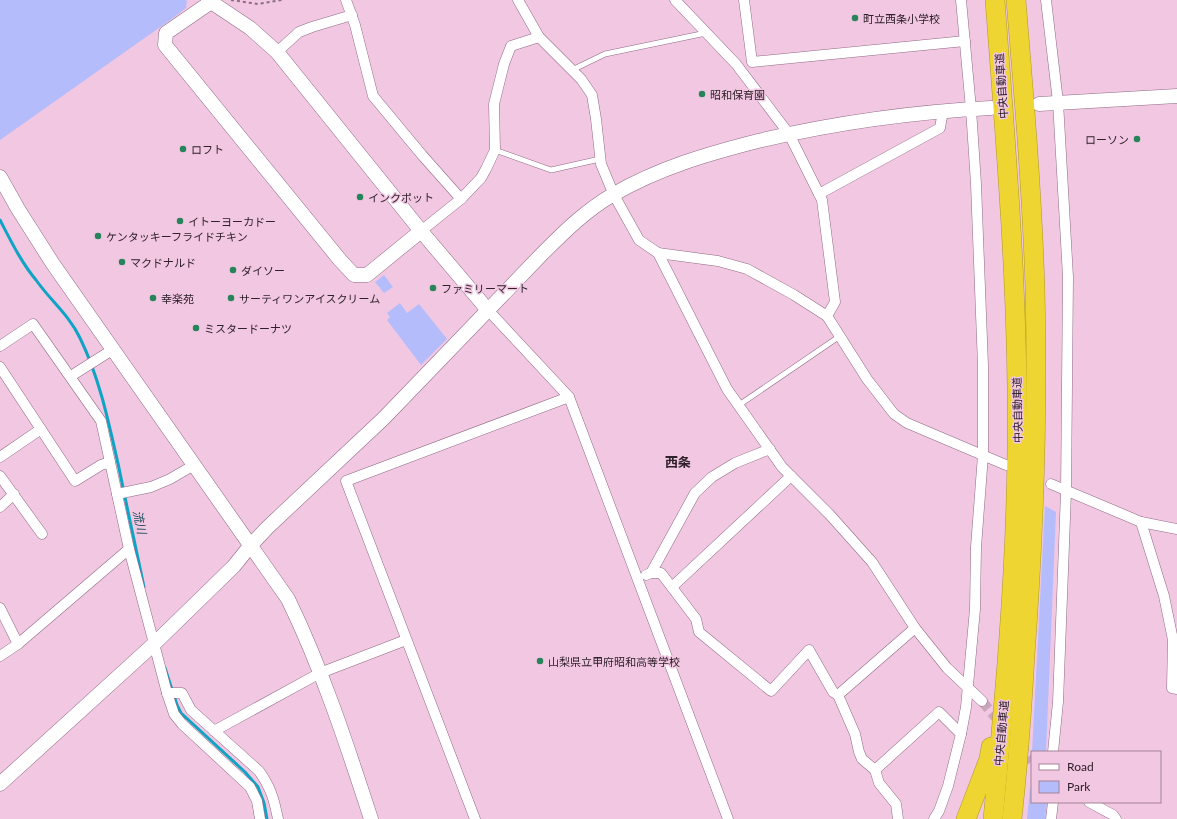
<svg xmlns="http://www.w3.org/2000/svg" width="1177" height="819" font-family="Lato,'Noto Sans JP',sans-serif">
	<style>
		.green { fill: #b5bcfb }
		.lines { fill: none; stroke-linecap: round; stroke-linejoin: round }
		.stream { stroke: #0fa3c4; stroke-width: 3 }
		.street-tunnel { stroke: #caa6bd; stroke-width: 10; stroke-dasharray: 10 5; stroke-linecap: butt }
		.lane-casing { stroke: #916b85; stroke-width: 6 }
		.street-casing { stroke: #916b85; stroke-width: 11 }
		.secondary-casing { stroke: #916b85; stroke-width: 15 }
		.highway-casing { stroke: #ac962f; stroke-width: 20 }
		.path { stroke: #8a6e80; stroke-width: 2; stroke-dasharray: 3 3; stroke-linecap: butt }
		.lane { stroke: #fff; stroke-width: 5 }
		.street { stroke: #fff; stroke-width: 10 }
		.secondary { stroke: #fff; stroke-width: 14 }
		.highway { stroke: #efd531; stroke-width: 19 }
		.poi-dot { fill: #278359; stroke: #f1c7e2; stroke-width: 1.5 }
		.labels { text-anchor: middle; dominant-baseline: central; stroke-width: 3; stroke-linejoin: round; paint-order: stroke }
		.poi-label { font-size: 11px; fill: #2f202a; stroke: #f1c7e2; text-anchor: start }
		.street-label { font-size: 11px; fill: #2f202a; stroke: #f1c7e2 }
		.water-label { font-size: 12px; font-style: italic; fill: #164b59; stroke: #f1c7e2 }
		.quarter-label { font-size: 13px; font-weight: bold; fill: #2f202a; stroke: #f1c7e2 }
	</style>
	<rect width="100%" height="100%" fill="#f1c7e2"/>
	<g class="green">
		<path d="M0,0H186L187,1L186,8L173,18L0,140Z"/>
		<path d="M384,275L393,287L384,293L375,282Z"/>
		<path d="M400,303L407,313L419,304L447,339L421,365L387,320L390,317L387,313Z"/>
		<path d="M1045,506L1056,512L1046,752H1032Z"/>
		<path d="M1030,788L1032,789V802H1047L1045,819H1027Z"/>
	</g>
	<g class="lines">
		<g class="stream">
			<path d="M0,220C11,241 21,262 36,280C50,300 69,315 80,338C100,379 109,424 119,468C127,508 136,548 144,587"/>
			<path d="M165,668L177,705L181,713L245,772L258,787L264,803L267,819"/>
		</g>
		<g class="street-tunnel">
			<path d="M982,701L1001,724"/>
			<path d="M1019,745L1032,761"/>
		</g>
		<g class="lane-casing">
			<g id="lane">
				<path d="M572,70L605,54L706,33"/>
				<path d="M495,150L551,170L600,159"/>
				<path d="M739,405L840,336"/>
			</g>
		</g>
		<g class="street-casing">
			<g id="street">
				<path d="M346,0L355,25L373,96L422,155L461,199"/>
				<path d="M518,0L539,37L581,79L592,95L596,119L601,164L614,195L639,240L658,253L727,389L782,467L830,515L872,562L915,628L947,668L982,701"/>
				<path d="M675,0L736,64L789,134L822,200L835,302L827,316"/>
				<path d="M744,0L752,62L965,41"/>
				<path d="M1046,0L1058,102L1068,277L1066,492L1058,702L1053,752"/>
				<path d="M277,52L299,32L312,27L352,15"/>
				<path d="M819,194L940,128L943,111"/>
				<path d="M421,231L461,199L481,178L486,169L495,150L494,104L504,64L511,46L539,37"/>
				<path d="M658,253L718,261L747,269L794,295L827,316L867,379L894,414L907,423L1006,465"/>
				<path d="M487,309L569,397"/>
				<path d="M0,346L33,324L101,421L129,549L167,693H182L191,710L259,771C271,788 274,799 278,819"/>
				<path d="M0,367L75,481L101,465L110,462"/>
				<path d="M71,376L112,350"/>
				<path d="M0,457L41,429"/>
				<path d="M0,476L42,534"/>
				<path d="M1051,484L1141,522L1177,529"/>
				<path d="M117,494L151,487L170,479L194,465"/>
				<path d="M0,507L14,494"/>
				<path d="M1141,522L1164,596L1173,640L1172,688L1177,689"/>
				<path d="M651,573H661L696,619L699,632L771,691L809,650L833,692L838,695L855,734L859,752L862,759L875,770L939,712L961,734"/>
				<path d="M646,575L651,573L695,493L712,477L735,463L770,449"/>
				<path d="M672,587L791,476"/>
				<path d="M0,608L18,644"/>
				<path d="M0,656L18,644L129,549"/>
				<path d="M167,693L174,714L182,724L250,787L257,801L260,819"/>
				<path d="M838,695L915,628"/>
				<path d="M214,731L320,673L406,640"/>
				<path d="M875,770L879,783L896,804L898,819"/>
				<path d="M1089,802L1113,815L1116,819"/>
				<path d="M475,819L346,481L569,397L728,819"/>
				<path d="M934,819L939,811L948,786L961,734L966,707L975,609L976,547L983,455V366L976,184L971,109L961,0"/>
				<path d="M1051,819L1053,802"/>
			</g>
		</g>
		<g class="secondary-casing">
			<g id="secondary">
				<path d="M208,0L250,28L277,52L421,231L487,309"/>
				<path d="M211,2L166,33L165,45L340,260L354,275H367L421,231"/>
				<path d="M1039,104L1177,96"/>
				<path d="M0,177L18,209L53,264L288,599C322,669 347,745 371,819"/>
				<path d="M0,784L154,644L234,566L250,546L268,527L384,418L542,254C564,232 586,210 614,194C659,168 707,154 758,141C834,123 913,112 991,108"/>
			</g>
		</g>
		<g class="highway-casing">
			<g id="highway">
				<path d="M966,819L989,759L991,747"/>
				<path d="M993,819C1005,696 1016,572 1017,449C1019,299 1006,149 995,0"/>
				<path d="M1012,819C1018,764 1022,710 1025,655C1034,533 1038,410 1035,288C1032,192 1024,96 1016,0"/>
			</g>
		</g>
		<path class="path" d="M231,0L258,4L282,0"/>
		<use href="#lane" class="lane"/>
		<use href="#street" class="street"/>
		<use href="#secondary" class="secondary"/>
		<use href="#highway" class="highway"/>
	</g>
	<g class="poi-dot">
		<circle cx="855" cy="18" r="4"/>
		<circle cx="702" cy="94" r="4"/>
		<circle cx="1137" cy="139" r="4"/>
		<circle cx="183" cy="149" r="4"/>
		<circle cx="360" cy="197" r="4"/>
		<circle cx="180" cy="221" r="4"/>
		<circle cx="98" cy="236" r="4"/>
		<circle cx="122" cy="262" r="4"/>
		<circle cx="233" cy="270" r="4"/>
		<circle cx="433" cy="288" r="4"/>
		<circle cx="153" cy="298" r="4"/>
		<circle cx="231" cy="298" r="4"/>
		<circle cx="196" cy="328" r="4"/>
		<circle cx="540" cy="661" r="4"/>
	</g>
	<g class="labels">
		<g class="poi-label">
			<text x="863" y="18">町立西条小学校</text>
			<text x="710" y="94">昭和保育園</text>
			<text x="1129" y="139" text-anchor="end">ローソン</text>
			<text x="191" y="149">ロフト</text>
			<text x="368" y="197">インクポット</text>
			<text x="188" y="221">イトーヨーカドー</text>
			<text x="106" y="236">ケンタッキーフライドチキン</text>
			<text x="130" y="262">マクドナルド</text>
			<text x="241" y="270">ダイソー</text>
			<text x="441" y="288">ファミリーマート</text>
			<text x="161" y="298">幸楽苑</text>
			<text x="239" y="298">サーティワンアイスクリーム</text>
			<text x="204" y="328">ミスタードーナツ</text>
			<text x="548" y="661">山梨県立甲府昭和高等学校</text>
		</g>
		<g class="street-label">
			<text transform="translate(1001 86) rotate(-94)">中央自動車道</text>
			<text transform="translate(1017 410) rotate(-91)">中央自動車道</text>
			<text transform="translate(1001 733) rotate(-85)">中央自動車道</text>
		</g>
		<g class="water-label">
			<text transform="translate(140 522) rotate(78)">流川</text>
		</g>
		<g class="quarter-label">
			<text x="678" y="462">西条</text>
		</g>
	</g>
	<rect x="1031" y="751" width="130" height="52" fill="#f1c7e2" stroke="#a38498"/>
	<rect x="1039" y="764" width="20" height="6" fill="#ffffff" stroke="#a38498"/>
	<text x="1067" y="771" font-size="12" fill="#2f202a">Road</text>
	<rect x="1039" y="781" width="20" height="12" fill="#b5bcfb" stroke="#a38498"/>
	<text x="1067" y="791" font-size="12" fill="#2f202a">Park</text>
</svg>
